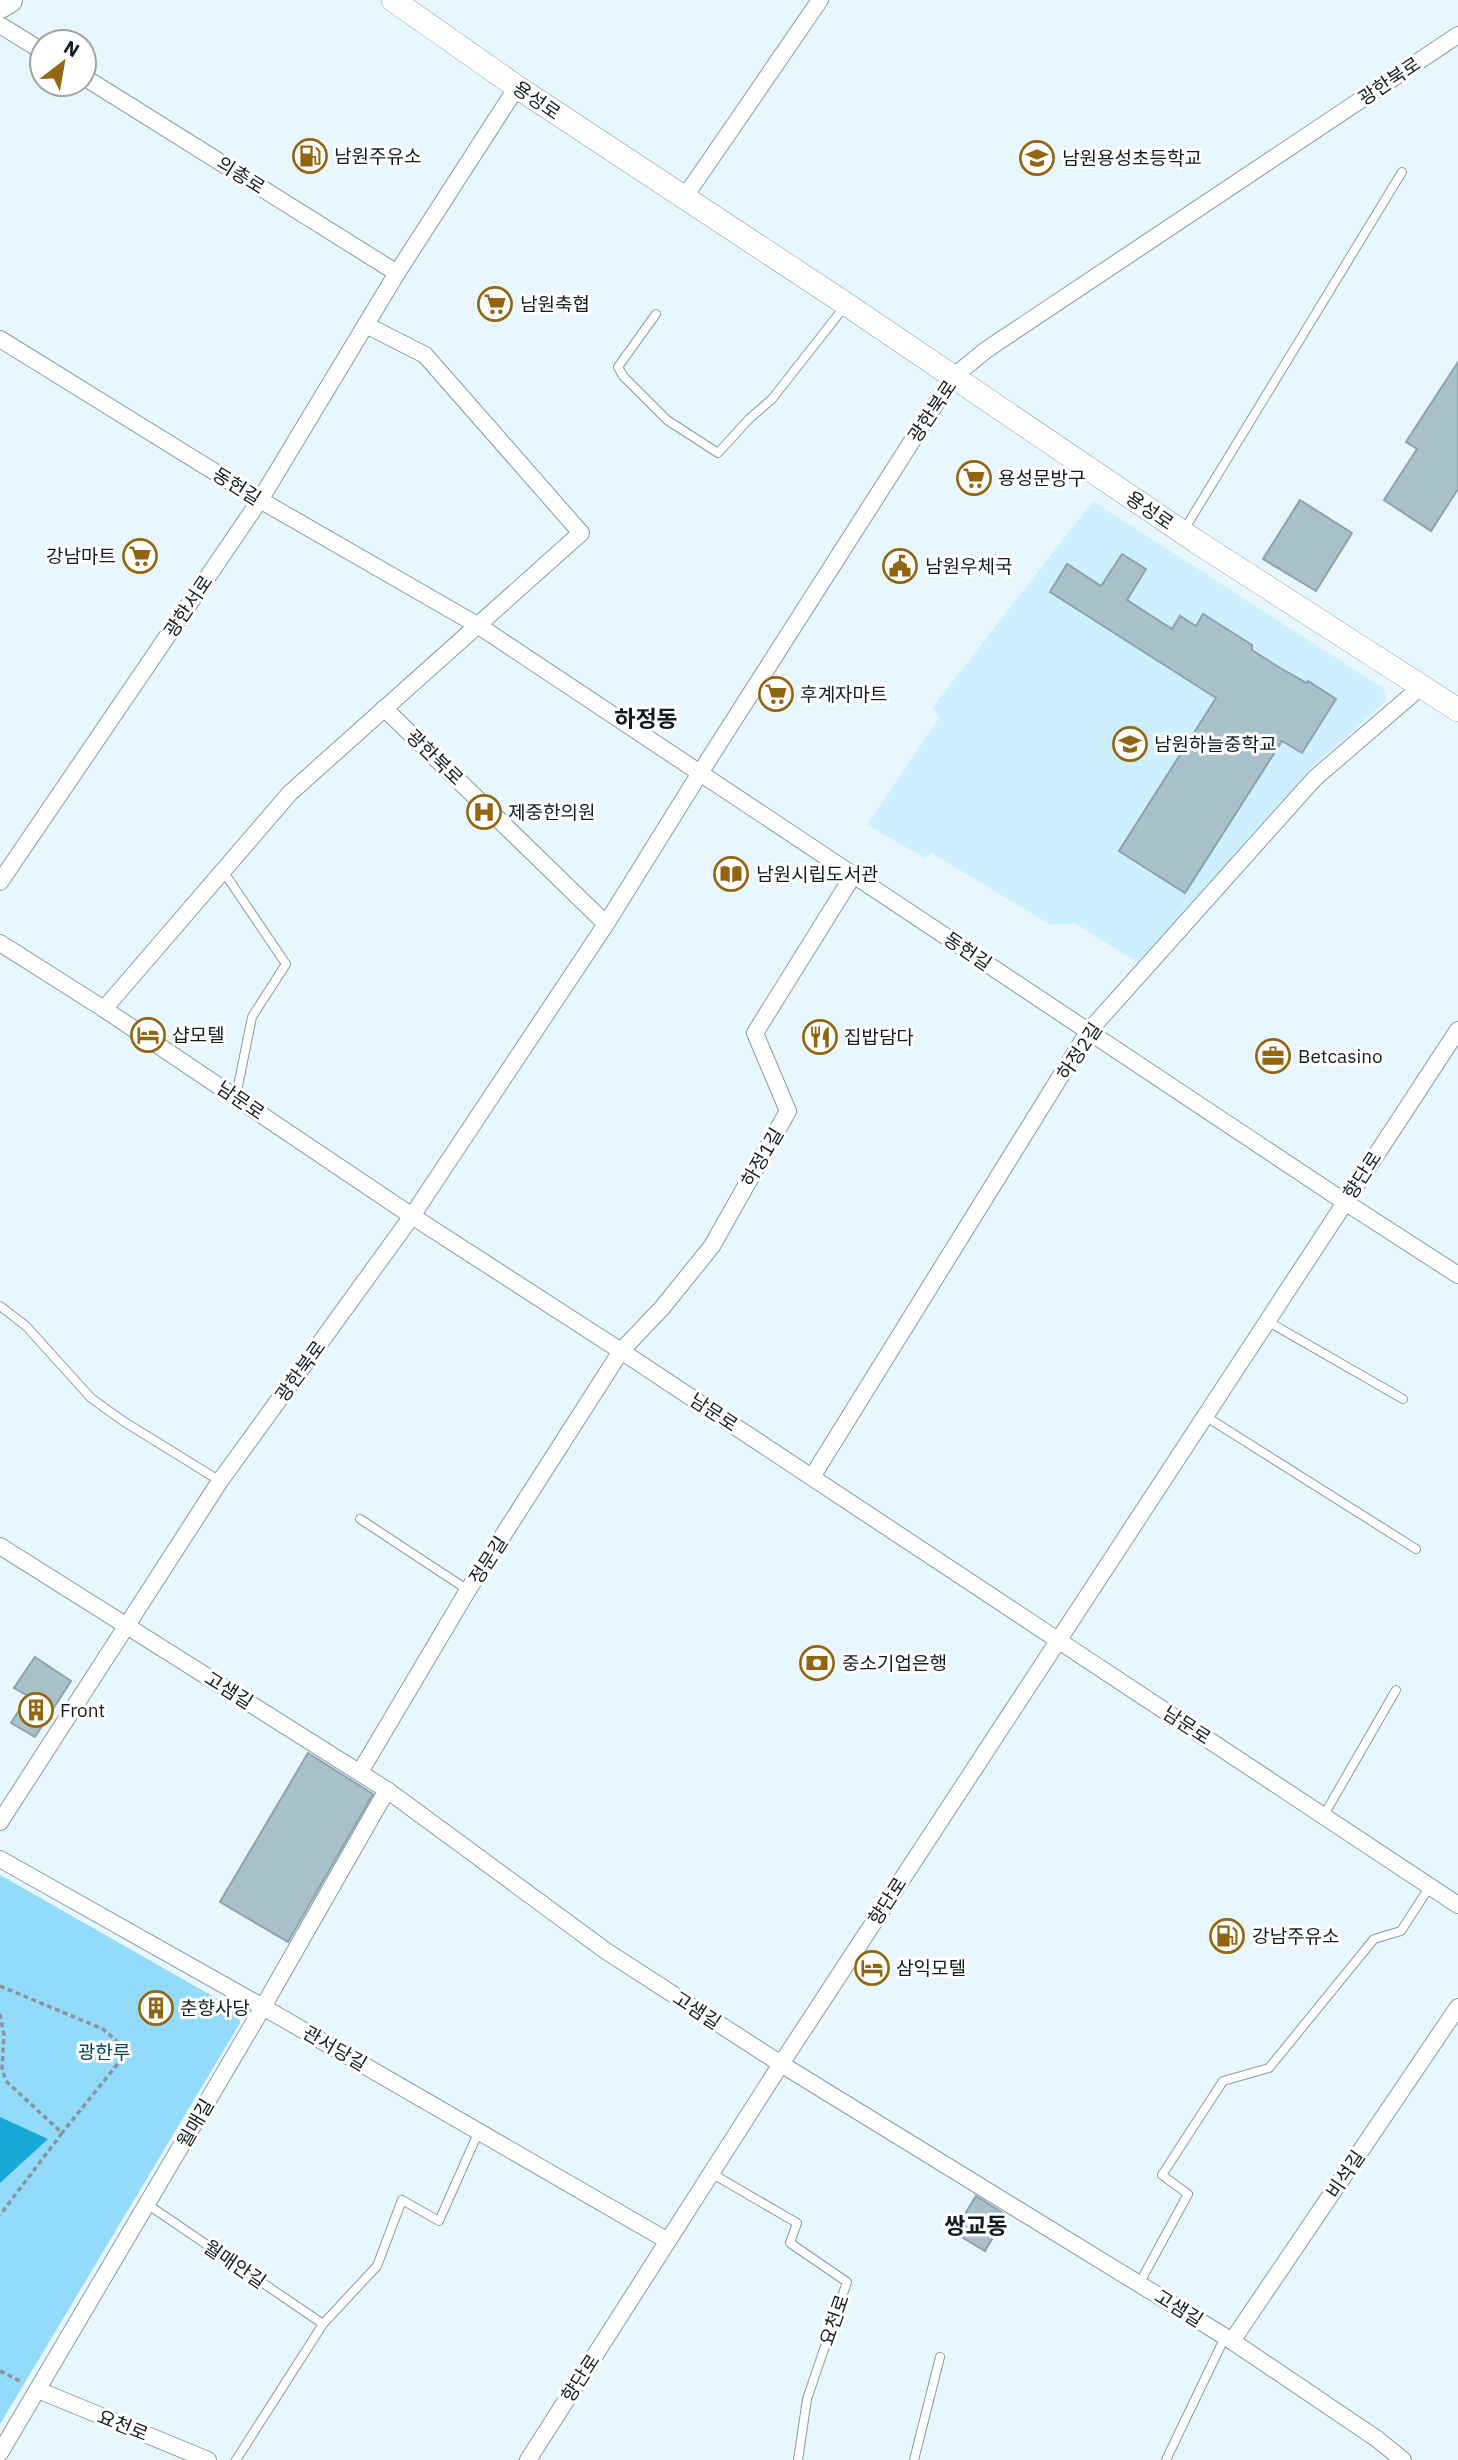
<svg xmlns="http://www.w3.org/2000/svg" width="1458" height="2460" font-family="'IBM Plex Sans','Noto Sans KR',sans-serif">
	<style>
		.built { fill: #ceeffe }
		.green { fill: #93dbfb }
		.water { fill: #19a9d7 }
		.building { fill: #aac1cc; stroke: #8ca3ae; stroke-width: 2 }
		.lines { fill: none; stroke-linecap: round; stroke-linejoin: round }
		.lane-casing { stroke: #859ca6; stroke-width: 10 }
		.street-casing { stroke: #859ca6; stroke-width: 18 }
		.secondary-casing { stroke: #859ca6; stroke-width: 24 }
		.primary-casing { stroke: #859ca6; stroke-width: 28 }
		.path { stroke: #89959b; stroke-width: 3.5; stroke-dasharray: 5 3.5; stroke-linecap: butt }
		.lane { stroke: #fff; stroke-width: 8 }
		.street { stroke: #fff; stroke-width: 16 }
		.secondary { stroke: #fff; stroke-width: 23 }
		.primary { stroke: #fff; stroke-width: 26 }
		.labels { text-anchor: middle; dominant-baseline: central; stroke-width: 6; stroke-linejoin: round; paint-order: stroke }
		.street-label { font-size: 19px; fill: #131c20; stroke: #fff }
		.poi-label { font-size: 19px; fill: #131c20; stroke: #fff; text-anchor: start }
		.park-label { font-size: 19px; fill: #0b4256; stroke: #fff }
		.quarter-label { font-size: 23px; font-weight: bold; fill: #131c20; stroke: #fff }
	</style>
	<rect width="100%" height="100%" fill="#e8f6fd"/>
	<path class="built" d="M1093,501L1384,689L1387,700L1309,770L1139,963L1074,923L1051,925L932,853L925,858L867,825L939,718L933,707Z"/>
	<path class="green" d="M0,1875L237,2010L240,2023L0,2424Z"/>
	<path class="water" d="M0,2117L48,2139L0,2183Z"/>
	<g class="building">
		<path d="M1458,362V489L1431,531L1384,500L1417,449L1406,442Z"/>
		<path d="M1300,500L1352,533L1316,591L1263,559Z"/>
		<path d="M1122,554L1146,569L1127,600L1172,629L1180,616L1196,626L1203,614L1252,645V650L1280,668L1307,683L1308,681L1336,699L1302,753L1282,741L1185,893L1119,851L1216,698L1050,592L1067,564L1101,586Z"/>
		<path d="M35,1657L71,1681L35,1737L11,1723L28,1696L14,1688Z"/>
		<path d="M308,1753L373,1794L288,1942L220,1902Z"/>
		<path d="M151,1993L172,2007L161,2024L140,2010Z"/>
		<path d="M976,2196L1006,2215L985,2251L950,2230L960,2215L963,2217Z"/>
	</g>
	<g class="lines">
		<g class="lane-casing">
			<g id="lane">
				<path d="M656,314L618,367L623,376L667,420L718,453L749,419L772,399L845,306"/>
				<path d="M1184,530L1402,172"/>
				<path d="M223,871L286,964L252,1017L236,1096"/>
				<path d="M0,1306L26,1326L91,1398L123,1421L220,1481"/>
				<path d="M1267,1321L1403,1399"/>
				<path d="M1205,1416L1416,1549"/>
				<path d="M360,1519L468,1590"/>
				<path d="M1324,1815L1396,1690"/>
				<path d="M711,2173L797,2223L790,2243L847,2282L807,2399L798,2460"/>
				<path d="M147,2204L323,2324"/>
				<path d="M1139,2284L1188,2194L1162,2175L1223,2081L1269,2068L1374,1939L1401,1931L1430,1886"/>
				<path d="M236,2460L323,2324L377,2266L402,2200L439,2221L479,2131"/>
				<path d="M914,2460L940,2357"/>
				<path d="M1166,2460L1225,2337"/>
			</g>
		</g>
		<g class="street-casing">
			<g id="street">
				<path d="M0,25L42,51"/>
				<path d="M84,77L397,273"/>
				<path d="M684,198L820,0"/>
				<path d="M0,339L260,500L479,626L1345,1202L1458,1275"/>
				<path d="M384,708L606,924"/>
				<path d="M0,882L260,500L397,273L517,87"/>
				<path d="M0,943L104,1009L412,1216L621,1351L1458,1905"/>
				<path d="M104,1009L290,793L581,533L425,355L366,325"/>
				<path d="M812,1477L1088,1032L1315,778L1422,686"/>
				<path d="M0,1546L387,1790L606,1951L781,2064L1232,2341L1377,2439L1403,2460"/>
				<path d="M360,1772L468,1590L621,1351L662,1308L712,1246L788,1111L755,1033L854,874"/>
				<path d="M0,1822L220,1481L412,1216L606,924L700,773L953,377L986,350L1458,35"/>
				<path d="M0,1859L263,2007L668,2241"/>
				<path d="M1232,2341L1458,2007"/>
				<path d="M38,2390L208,2460"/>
				<path d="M0,2453L263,2007L387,1790"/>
				<path d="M528,2460L781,2064L1458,1030"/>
			</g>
		</g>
		<g class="secondary-casing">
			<path id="secondary" d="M393,0L517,87L846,304L1197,542L1458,710"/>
		</g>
		<g class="primary-casing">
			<path id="primary" d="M0,5L9,0"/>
		</g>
		<g class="path">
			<path d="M0,1986L103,2029L128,2051L62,2133"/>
			<path d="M0,2014L4,2035L2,2070L7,2082L62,2133L0,2215"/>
			<path d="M0,2371L20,2381"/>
		</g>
		<use href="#lane" class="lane"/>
		<use href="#street" class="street"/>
		<use href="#secondary" class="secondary"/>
		<use href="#primary" class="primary"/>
	</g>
	<defs>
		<g id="fuel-ring" transform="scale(1.75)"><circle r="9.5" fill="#fff" stroke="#926610" stroke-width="1.5"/><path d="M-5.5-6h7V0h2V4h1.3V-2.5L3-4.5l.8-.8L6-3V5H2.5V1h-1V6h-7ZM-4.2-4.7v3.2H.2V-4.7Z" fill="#926610"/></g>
		<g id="school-ring" transform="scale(1.75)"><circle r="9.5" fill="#fff" stroke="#926610" stroke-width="1.5"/><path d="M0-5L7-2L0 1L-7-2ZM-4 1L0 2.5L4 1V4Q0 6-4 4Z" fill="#926610"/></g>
		<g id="supermarket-ring" transform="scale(1.75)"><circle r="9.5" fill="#fff" stroke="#926610" stroke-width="1.5"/><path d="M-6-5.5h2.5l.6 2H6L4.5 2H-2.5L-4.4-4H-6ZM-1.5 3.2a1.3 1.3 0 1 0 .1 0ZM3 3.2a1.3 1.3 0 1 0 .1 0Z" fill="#926610"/></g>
		<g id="civic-ring" transform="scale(1.75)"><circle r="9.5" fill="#fff" stroke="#926610" stroke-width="1.5"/><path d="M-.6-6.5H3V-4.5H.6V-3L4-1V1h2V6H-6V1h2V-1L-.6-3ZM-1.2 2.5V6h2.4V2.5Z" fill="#926610"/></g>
		<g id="hospital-ring" transform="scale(1.75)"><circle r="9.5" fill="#fff" stroke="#926610" stroke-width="1.5"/><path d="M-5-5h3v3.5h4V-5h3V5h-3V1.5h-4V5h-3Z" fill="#926610"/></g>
		<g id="library-ring" transform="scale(1.75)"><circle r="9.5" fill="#fff" stroke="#926610" stroke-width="1.5"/><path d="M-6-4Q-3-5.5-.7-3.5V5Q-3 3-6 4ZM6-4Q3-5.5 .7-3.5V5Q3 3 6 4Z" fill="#926610"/></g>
		<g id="hotel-ring" transform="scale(1.75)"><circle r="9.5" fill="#fff" stroke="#926610" stroke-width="1.5"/><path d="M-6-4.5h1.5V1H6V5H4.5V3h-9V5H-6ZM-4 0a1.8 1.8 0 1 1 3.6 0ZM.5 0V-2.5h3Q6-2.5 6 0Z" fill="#926610"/></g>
		<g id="restaurant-ring" transform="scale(1.75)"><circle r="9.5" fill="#fff" stroke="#926610" stroke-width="1.5"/><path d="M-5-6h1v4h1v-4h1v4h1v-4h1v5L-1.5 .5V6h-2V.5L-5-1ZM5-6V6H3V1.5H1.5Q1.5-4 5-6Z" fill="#926610"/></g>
		<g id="office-ring" transform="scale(1.75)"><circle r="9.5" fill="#fff" stroke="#926610" stroke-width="1.5"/><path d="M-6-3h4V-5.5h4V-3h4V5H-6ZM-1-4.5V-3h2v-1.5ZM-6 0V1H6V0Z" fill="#926610"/></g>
		<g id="bank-ring" transform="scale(1.75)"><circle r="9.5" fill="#fff" stroke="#926610" stroke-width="1.5"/><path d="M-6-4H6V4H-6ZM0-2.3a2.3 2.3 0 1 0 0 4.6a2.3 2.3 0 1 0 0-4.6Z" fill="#926610"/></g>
		<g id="building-ring" transform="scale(1.75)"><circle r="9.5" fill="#fff" stroke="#926610" stroke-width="1.5"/><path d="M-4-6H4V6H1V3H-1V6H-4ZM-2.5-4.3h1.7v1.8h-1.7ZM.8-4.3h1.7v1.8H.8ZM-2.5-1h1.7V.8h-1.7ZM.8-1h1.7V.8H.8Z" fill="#926610"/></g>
	</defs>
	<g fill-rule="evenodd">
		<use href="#fuel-ring" x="310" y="156"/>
		<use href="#school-ring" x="1037" y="158"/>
		<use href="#supermarket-ring" x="495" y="304"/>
		<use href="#supermarket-ring" x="974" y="478"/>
		<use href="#supermarket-ring" x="140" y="556"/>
		<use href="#civic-ring" x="900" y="566"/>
		<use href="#supermarket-ring" x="776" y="694"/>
		<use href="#school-ring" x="1130" y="744"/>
		<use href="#hospital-ring" x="484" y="812"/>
		<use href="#library-ring" x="731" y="874"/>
		<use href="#hotel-ring" x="148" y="1035"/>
		<use href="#restaurant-ring" x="820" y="1037"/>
		<use href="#office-ring" x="1273" y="1056"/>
		<use href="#bank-ring" x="817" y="1663"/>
		<use href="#building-ring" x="36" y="1710"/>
		<use href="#fuel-ring" x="1227" y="1936"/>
		<use href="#hotel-ring" x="872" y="1968"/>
		<use href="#building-ring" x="156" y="2008"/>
	</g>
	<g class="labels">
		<g class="street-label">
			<text transform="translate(1389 81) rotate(-34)">광한북로</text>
			<text transform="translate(537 100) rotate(34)">용성로</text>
			<text transform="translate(241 175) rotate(32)">의총로</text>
			<text transform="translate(932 411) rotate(-56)">광한북로</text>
			<text transform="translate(237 486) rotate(32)">동헌길</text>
			<text transform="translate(1150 510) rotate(34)">용성로</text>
			<text transform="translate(188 606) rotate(-56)">광한서로</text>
			<text transform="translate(435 757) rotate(44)">광한북로</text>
			<text transform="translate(968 951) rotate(34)">동헌길</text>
			<text transform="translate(1079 1051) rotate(-56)">하정2길</text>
			<text transform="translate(241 1100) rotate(34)">남문로</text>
			<text transform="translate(762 1157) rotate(-60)">하정1길</text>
			<text transform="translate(1362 1175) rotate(-57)">향단로</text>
			<text transform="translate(300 1371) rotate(-54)">광한북로</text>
			<text transform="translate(714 1412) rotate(33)">남문로</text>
			<text transform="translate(488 1560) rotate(-57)">정문길</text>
			<text transform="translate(229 1690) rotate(32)">고샘길</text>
			<text transform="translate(1187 1725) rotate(33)">남문로</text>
			<text transform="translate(887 1901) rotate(-57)">향단로</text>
			<text transform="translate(697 2010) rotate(33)">고샘길</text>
			<text transform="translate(335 2048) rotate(30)">관서당길</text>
			<text transform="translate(195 2123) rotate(-60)">월매길</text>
			<text transform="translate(1345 2174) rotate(-56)">비석길</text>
			<text transform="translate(235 2264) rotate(34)">월매안길</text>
			<text transform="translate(1179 2308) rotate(32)">고샘길</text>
			<text transform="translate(834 2320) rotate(-71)">요천로</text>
			<text transform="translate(580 2378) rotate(-57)">향단로</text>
			<text transform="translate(123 2425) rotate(22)">요천로</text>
		</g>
		<g class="poi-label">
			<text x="334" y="156">남원주유소</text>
			<text x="1062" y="158">남원용성초등학교</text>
			<text x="520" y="304">남원축협</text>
			<text x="998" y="478">용성문방구</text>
			<text x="116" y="556" text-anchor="end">강남마트</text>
			<text x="925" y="566">남원우체국</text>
			<text x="800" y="694">후계자마트</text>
			<text x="1154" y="744">남원하늘중학교</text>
			<text x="508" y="812">제중한의원</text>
			<text x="756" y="874">남원시립도서관</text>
			<text x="172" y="1035">샵모텔</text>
			<text x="844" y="1037">집밥담다</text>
			<text x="1298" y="1056">Betcasino</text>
			<text x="842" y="1663">중소기업은행</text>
			<text x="60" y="1710">Front</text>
			<text x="1252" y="1936">강남주유소</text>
			<text x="896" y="1968">삼익모텔</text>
			<text x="180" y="2008">춘향사당</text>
		</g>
		<g class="park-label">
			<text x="104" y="2052">광한루</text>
		</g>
		<g class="quarter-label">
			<text x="646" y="718">하정동</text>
			<text x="976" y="2225">쌍교동</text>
		</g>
	</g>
	<g transform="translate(63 63) rotate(31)"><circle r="33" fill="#ffffff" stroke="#a1a4a6" stroke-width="2"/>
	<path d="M0-5L12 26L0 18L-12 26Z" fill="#926610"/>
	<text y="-10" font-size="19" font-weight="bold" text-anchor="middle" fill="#131c20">N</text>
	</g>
</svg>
